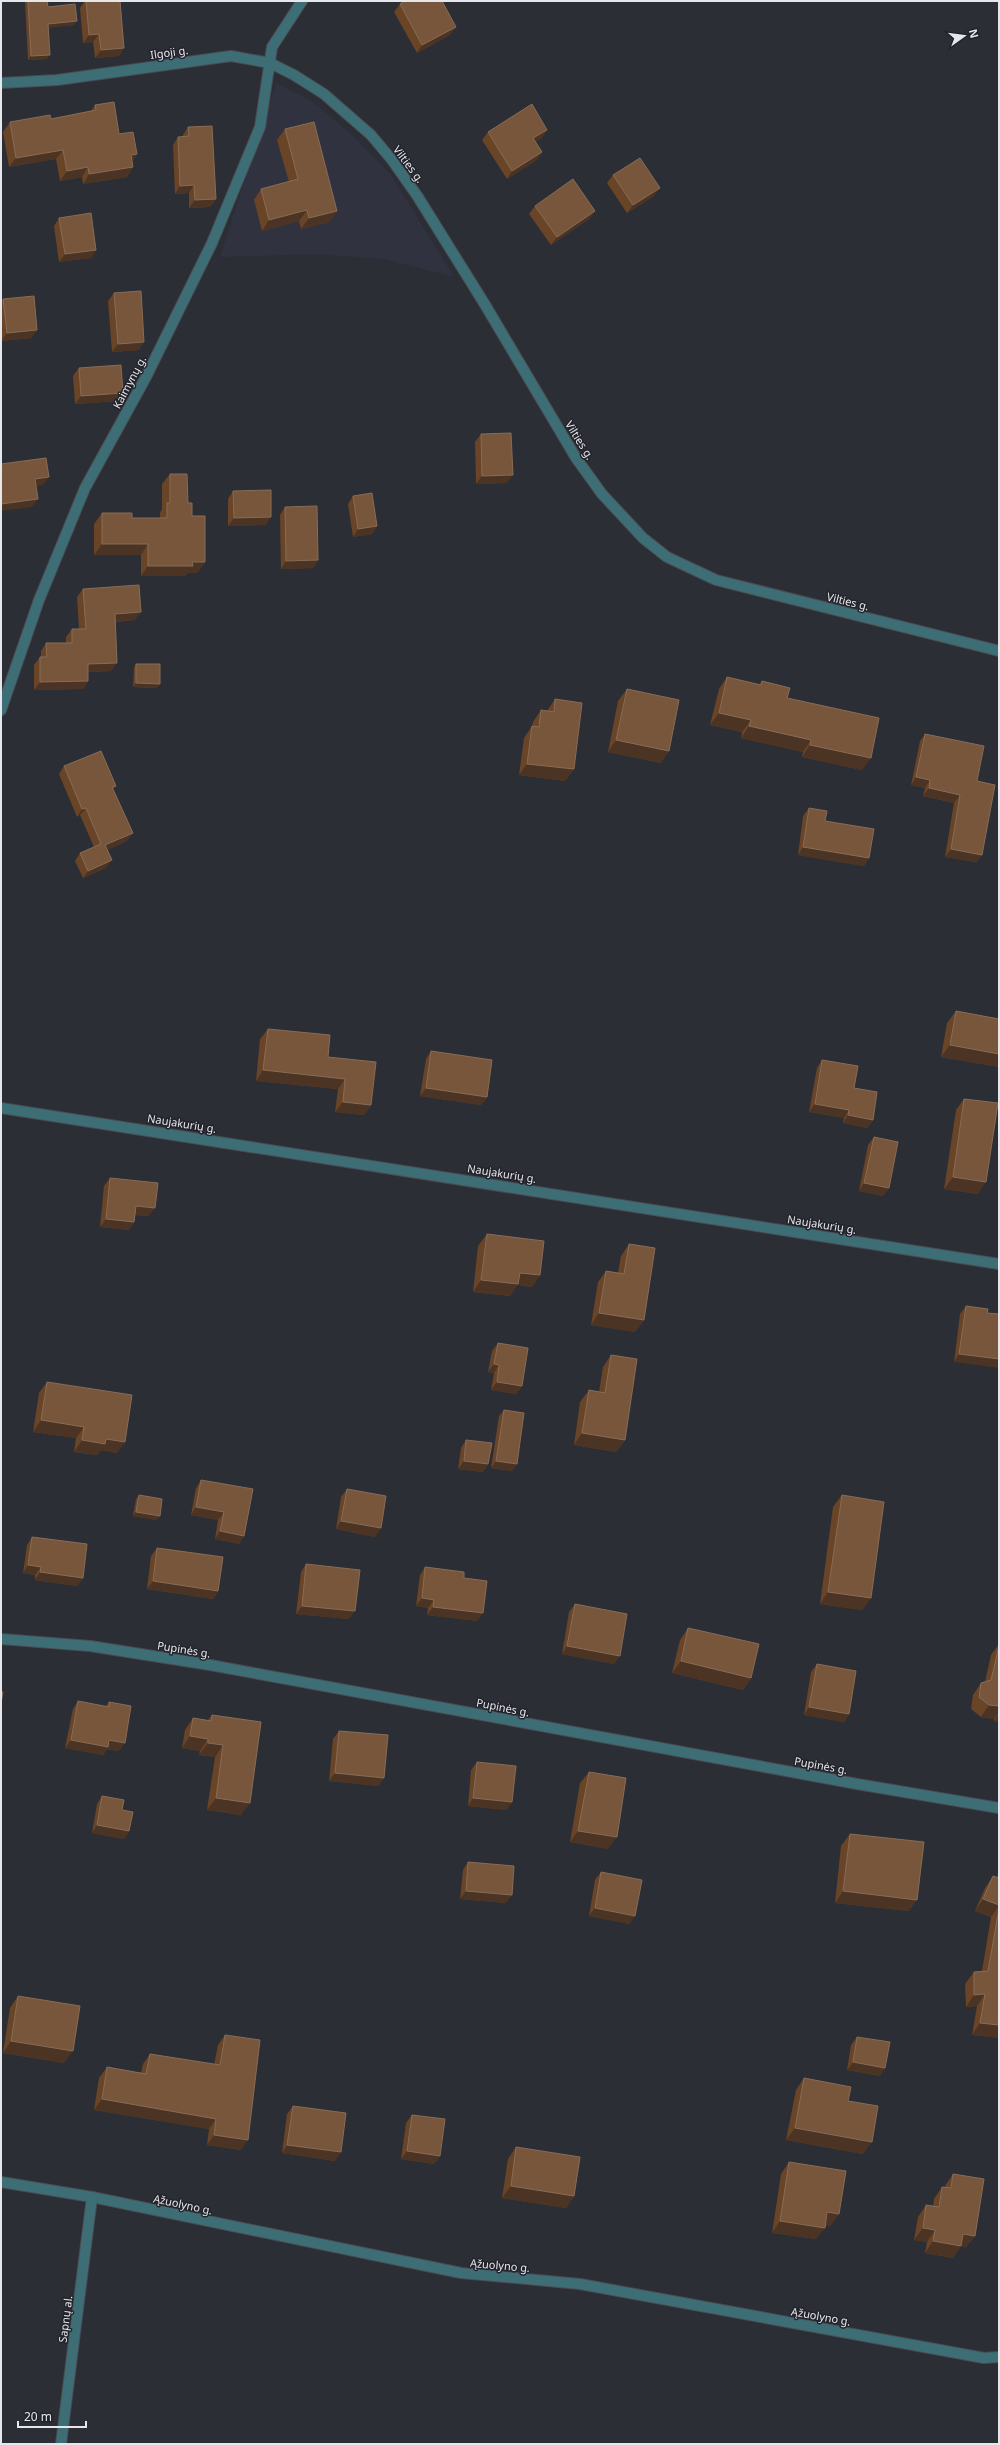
<svg xmlns="http://www.w3.org/2000/svg" width="1000" height="2445" font-family="'Noto Sans',sans-serif">
	<style>
		.built { fill: #313240 }
		.lines { fill: none; stroke-linecap: round; stroke-linejoin: round }
		.minor-casing { stroke: #4a4c52; stroke-width: 12 }
		.minor { stroke: #3d6e76; stroke-width: 10 }
		.wall { fill: #694426 }
		.shaded-wall { fill: #4b3423 }
		.building { fill: #77563b; stroke: #886c57 }
		.labels { text-anchor: middle; dominant-baseline: central; stroke-width: 3; stroke-linejoin: round; paint-order: stroke }
		.street-label { font-size: 11px; fill: #e6e7ed; stroke: #23242b }
	</style>
	<rect width="100%" height="100%" fill="#2c2e35"/>
	<path class="built" d="M276,83L313,102L352,135L391,175L454,277L385,259L315,254L220,257Z"/>
	<g class="lines">
		<g class="minor-casing">
			<g id="minor">
				<path d="M1,83L57,80L231,56L270,63L294,75L324,94L371,135L392,160L418,197L484,303L576,458L602,494L643,538L667,557L716,580L999,651"/>
				<path d="M1,710L39,600L85,488L146,377L212,243L260,127L272,47L302,1"/>
				<path d="M1,1108L999,1264"/>
				<path d="M1,1639L90,1646L210,1665L857,1784L999,1808"/>
				<path d="M1,2182L92,2197L461,2273L580,2284L984,2358L999,2357"/>
				<path d="M61,2444L92,2197"/>
			</g>
		</g>
		<use href="#minor" class="minor"/>
	</g>
	<g class="wall">
		<path d="M25,1H47L48,7L74,25L49,27L47,59L28,60Z"/>
		<path d="M85,1H120L124,48L119,56L95,58L93,42L83,43L80,8Z"/>
		<path d="M400,4L450,35L417,53L394,12Z"/>
		<path d="M95,105L119,134L137,154L132,161L133,167L127,177L83,184L82,177L60,181L56,159L9,167L3,132L10,122L51,119L91,111Z"/>
		<path d="M188,127L216,199L210,207L189,208V193L175,194L173,145L178,137H183V135Z"/>
		<path d="M285,129L330,222L301,229L299,221L262,231L254,200L261,189L289,182L277,140Z"/>
		<path d="M488,132L542,138L535,141L537,160L507,179L482,140Z"/>
		<path d="M613,175L654,196L627,213L607,183Z"/>
		<path d="M535,206L595,211L589,219L551,245L529,214Z"/>
		<path d="M59,218L96,250L91,258L59,262L54,226Z"/>
		<path d="M114,293L139,350L112,352L108,301Z"/>
		<path d="M3,299L32,338L1,341V302Z"/>
		<path d="M79,368L117,401L75,404L73,376Z"/>
		<path d="M481,434L507,483L476,484L475,442Z"/>
		<path d="M170,474L188,503L192,516L205,562L197,573H188L185,576H141V555H94V524L102,513L132,518H160V513L162,509V484Z"/>
		<path d="M233,491L266,525L228,526V499Z"/>
		<path d="M353,496L377,526L372,534L353,537L348,504Z"/>
		<path d="M285,507L318,560L313,568L281,569L280,515Z"/>
		<path d="M83,589L135,620L115,622L111,671L88,672V681L83,689L34,690V665L40,657H41V651L46,643H66V637L72,629H79L77,597Z"/>
		<path d="M136,664L157,688L133,687L134,668Z"/>
		<path d="M727,677L759,685L762,681L787,698L862,770L802,757L803,752L741,738L742,732L710,725L719,689Z"/>
		<path d="M627,689L661,763L608,752L618,701Z"/>
		<path d="M555,699L574,769L565,781L519,775L524,738L532,726L533,722L541,710L547,711Z"/>
		<path d="M925,734L977,781L982,855L976,862L945,857L954,803L923,796L925,788L911,785L920,741Z"/>
		<path d="M64,766L116,786L113,789L127,841L107,850L106,868L83,878L75,861L80,853L94,847L80,815L77,817L59,774Z"/>
		<path d="M809,808L869,858L864,866L798,855L803,816Z"/>
		<path d="M956,1011L999,1019V1067L941,1057L947,1023Z"/>
		<path d="M268,1029L328,1057L371,1105L364,1115L335,1112L338,1089L256,1081L260,1039Z"/>
		<path d="M431,1051L487,1097L481,1105L420,1096L426,1059Z"/>
		<path d="M822,1060L854,1088L873,1120L867,1128L843,1123L844,1118L809,1112L817,1068Z"/>
		<path d="M964,1099L978,1194L944,1189L956,1110Z"/>
		<path d="M874,1137L889,1188L883,1196L859,1191L868,1145Z"/>
		<path d="M110,1178L149,1216L135,1215L134,1222L129,1230L100,1227L104,1186Z"/>
		<path d="M487,1234L540,1275L532,1287L517,1285L510,1296L473,1292L478,1246Z"/>
		<path d="M629,1244L644,1320L635,1332L591,1325L598,1282L606,1271L618,1273L621,1256Z"/>
		<path d="M966,1306L987,1313L999,1314L954,1362L960,1314Z"/>
		<path d="M498,1343L522,1386L516,1394L491,1390L494,1373L488,1372L492,1351Z"/>
		<path d="M611,1355L625,1440L616,1452L574,1445L580,1402L589,1390L599,1392L603,1367Z"/>
		<path d="M47,1382L117,1453L101,1450L97,1455L74,1452L76,1438L33,1432L39,1393Z"/>
		<path d="M504,1410L512,1471L491,1468L499,1416Z"/>
		<path d="M466,1440L488,1464L483,1472L458,1469L461,1448Z"/>
		<path d="M201,1480L244,1536L239,1544L215,1539L218,1520L191,1515L196,1488Z"/>
		<path d="M347,1489L375,1537L336,1529L341,1497Z"/>
		<path d="M139,1495L157,1520L133,1516L136,1499Z"/>
		<path d="M842,1495L871,1598L862,1610L820,1604L833,1507Z"/>
		<path d="M32,1537L83,1578L77,1586L35,1580V1575L23,1573L27,1545Z"/>
		<path d="M157,1548L218,1591L213,1599L147,1589L151,1556Z"/>
		<path d="M306,1564L349,1619L296,1614L301,1572Z"/>
		<path d="M425,1567L464,1578L477,1621L427,1615L428,1608L416,1606L420,1575Z"/>
		<path d="M575,1604L614,1664L562,1654L569,1612Z"/>
		<path d="M688,1628L751,1678L743,1690L672,1673L680,1640Z"/>
		<path d="M999,1644V1722L994,1721V1719L981,1717L971,1709L973,1695L981,1683L985,1682L991,1655Z"/>
		<path d="M817,1664L849,1714L844,1722L804,1715L811,1672Z"/>
		<path d="M78,1701L106,1706L109,1702L119,1751L107,1749L103,1755L65,1748L73,1709Z"/>
		<path d="M212,1715L261,1722L241,1815L207,1810L215,1757L199,1755L200,1751L182,1748L185,1730L193,1718L208,1720Z"/>
		<path d="M339,1731L379,1786L329,1781L333,1739Z"/>
		<path d="M477,1762L507,1810L468,1806L471,1770Z"/>
		<path d="M589,1772L608,1849L570,1842L580,1783Z"/>
		<path d="M102,1796L129,1831L124,1839L92,1833L97,1804Z"/>
		<path d="M850,1834L909,1911L835,1903L841,1846Z"/>
		<path d="M468,1862L506,1903L460,1899L463,1870Z"/>
		<path d="M999,1867V2038L972,2035L977,2006L966,2007L965,1984L974,1972L982,1971L991,1917L975,1911L985,1888L993,1876L997,1878Z"/>
		<path d="M601,1872L630,1924L589,1916L595,1880Z"/>
		<path d="M18,1996L64,2063L3,2053L10,2008Z"/>
		<path d="M225,2035L241,2150L207,2145L209,2129L94,2110L99,2078L107,2067L141,2073L143,2064L150,2054L214,2065L218,2045Z"/>
		<path d="M857,2037L880,2076L847,2070L851,2045Z"/>
		<path d="M804,2078L848,2101L863,2154L786,2140L796,2090Z"/>
		<path d="M293,2106L335,2161L282,2153L287,2114Z"/>
		<path d="M412,2115L440,2156L434,2164L401,2159L406,2123Z"/>
		<path d="M516,2147L574,2196L566,2208L502,2198L508,2159Z"/>
		<path d="M789,2162L839,2214L830,2226L825,2225L816,2239L772,2233L781,2174Z"/>
		<path d="M953,2174L975,2236L966,2247L961,2246L953,2258L925,2253L927,2242L914,2240L918,2217L926,2205L933,2206L934,2199L942,2187H945V2186Z"/>
	</g>
	<g class="shaded-wall">
		<path d="M77,21L74,25L46,28L48,24Z"/>
		<path d="M456,27L450,35L417,53L422,45Z"/>
		<path d="M99,34L93,42L83,43L89,35Z"/>
		<path d="M124,48L119,56L95,58L101,50Z"/>
		<path d="M50,55L47,59L28,60L31,56Z"/>
		<path d="M547,130L542,138L528,146L533,138Z"/>
		<path d="M63,150L56,159L9,167L16,158Z"/>
		<path d="M542,152L537,160L507,179L512,171Z"/>
		<path d="M137,154L130,164L131,155Z"/>
		<path d="M88,167L82,177L60,181L67,171Z"/>
		<path d="M133,167L127,177L83,184L89,174Z"/>
		<path d="M194,185L189,193L175,194L180,186Z"/>
		<path d="M660,188L654,196L627,213L633,205Z"/>
		<path d="M216,199L210,207L189,208L195,200Z"/>
		<path d="M307,210L299,221L262,231L269,220Z"/>
		<path d="M337,211L330,222L301,229L309,218Z"/>
		<path d="M595,211L589,219L551,245L557,237Z"/>
		<path d="M96,250L91,258L59,262L65,254Z"/>
		<path d="M37,330L32,338L1,341L7,333Z"/>
		<path d="M144,342L139,350L112,352L118,344Z"/>
		<path d="M123,393L117,401L75,404L81,396Z"/>
		<path d="M513,475L507,483L476,484L482,476Z"/>
		<path d="M49,477L43,485L30,487L35,479Z"/>
		<path d="M38,499L32,507L1,511V504Z"/>
		<path d="M271,517L266,525L228,526L234,518Z"/>
		<path d="M377,526L372,534L353,537L358,529Z"/>
		<path d="M102,544H148L141,555H94Z"/>
		<path d="M318,560L313,568L281,569L286,561Z"/>
		<path d="M192,562H205L197,573H188L185,576H141L148,566Z"/>
		<path d="M141,612L135,620L109,622L115,614Z"/>
		<path d="M117,663L111,671L83,672L88,664Z"/>
		<path d="M88,681L83,689L34,690L40,682Z"/>
		<path d="M136,683L160,684L157,688L133,687Z"/>
		<path d="M719,713L751,720L742,732L710,725Z"/>
		<path d="M749,726L811,740L803,752L741,738Z"/>
		<path d="M616,740L669,751L661,763L608,752Z"/>
		<path d="M810,745L871,758L862,770L802,757Z"/>
		<path d="M527,764L574,769L565,781L519,775Z"/>
		<path d="M916,777L930,780L925,788L911,785Z"/>
		<path d="M929,788L960,795L954,803L923,796Z"/>
		<path d="M86,808L80,815L77,817L82,809Z"/>
		<path d="M133,833L127,841L100,853L105,845Z"/>
		<path d="M803,847L869,858L864,866L798,855Z"/>
		<path d="M951,849L982,855L976,862L945,857Z"/>
		<path d="M112,860L106,868L83,878L88,871Z"/>
		<path d="M950,1045L999,1054V1067L941,1057Z"/>
		<path d="M263,1070L345,1079L338,1089L256,1081Z"/>
		<path d="M426,1088L487,1097L481,1105L420,1096Z"/>
		<path d="M343,1102L371,1105L364,1115L335,1112Z"/>
		<path d="M815,1104L849,1110L844,1118L809,1112Z"/>
		<path d="M848,1115L873,1120L867,1128L843,1123Z"/>
		<path d="M953,1177L986,1182L978,1194L944,1189Z"/>
		<path d="M864,1183L889,1188L883,1196L859,1191Z"/>
		<path d="M136,1206L155,1208L149,1216L130,1214Z"/>
		<path d="M106,1219L134,1222L129,1230L100,1227Z"/>
		<path d="M520,1273L540,1275L532,1287L517,1285L510,1296L473,1292L481,1280Z"/>
		<path d="M599,1313L644,1320L635,1332L591,1325Z"/>
		<path d="M959,1354L999,1359V1368L954,1362Z"/>
		<path d="M494,1364L499,1365L494,1373L488,1372Z"/>
		<path d="M497,1382L522,1386L516,1394L491,1390Z"/>
		<path d="M41,1420L84,1427L76,1438L33,1432Z"/>
		<path d="M582,1433L625,1440L616,1452L574,1445Z"/>
		<path d="M106,1439L125,1442L117,1453L101,1450L97,1455L74,1452L82,1440Z"/>
		<path d="M464,1461L488,1464L483,1472L458,1469Z"/>
		<path d="M496,1461L517,1464L512,1471L491,1468Z"/>
		<path d="M196,1507L224,1512L218,1520L191,1515Z"/>
		<path d="M136,1512L160,1516L157,1520L133,1516Z"/>
		<path d="M341,1521L381,1528L375,1537L336,1529Z"/>
		<path d="M220,1531L244,1536L239,1544L215,1539Z"/>
		<path d="M28,1565L41,1567L35,1575L23,1573Z"/>
		<path d="M40,1572L83,1578L77,1586L35,1580Z"/>
		<path d="M153,1581L218,1591L213,1599L147,1589Z"/>
		<path d="M828,1592L871,1598L862,1610L820,1604Z"/>
		<path d="M422,1598L434,1600L428,1608L416,1606Z"/>
		<path d="M302,1606L355,1611L349,1619L296,1614Z"/>
		<path d="M433,1607L483,1613L477,1621L427,1615Z"/>
		<path d="M567,1646L620,1656L614,1664L562,1654Z"/>
		<path d="M681,1661L751,1678L743,1690L672,1673Z"/>
		<path d="M989,1705L999,1706V1712L994,1719L981,1717Z"/>
		<path d="M809,1707L849,1714L844,1722L804,1715Z"/>
		<path d="M999,1714V1722L994,1721Z"/>
		<path d="M190,1736L208,1739L200,1751L182,1748Z"/>
		<path d="M71,1740H109L125,1743L119,1751L107,1749L103,1755L65,1748Z"/>
		<path d="M208,1743L223,1745L215,1757L199,1755Z"/>
		<path d="M335,1773L384,1778L379,1786L329,1781Z"/>
		<path d="M216,1798L250,1803L241,1815L207,1810Z"/>
		<path d="M473,1798L512,1802L507,1810L468,1806Z"/>
		<path d="M97,1825L129,1831L124,1839L92,1833Z"/>
		<path d="M578,1831L617,1837L608,1849L570,1842Z"/>
		<path d="M466,1891L512,1895L506,1903L460,1899Z"/>
		<path d="M843,1891L917,1900L909,1911L835,1903Z"/>
		<path d="M983,1899L999,1905V1906L991,1917L975,1911Z"/>
		<path d="M595,1908L635,1916L630,1924L589,1916Z"/>
		<path d="M985,1994L977,2006L966,2007L974,1995Z"/>
		<path d="M980,2023L999,2025V2038L972,2035Z"/>
		<path d="M11,2041L73,2051L64,2063L3,2053Z"/>
		<path d="M853,2062L885,2068L880,2076L847,2070Z"/>
		<path d="M102,2099L216,2119L209,2129L94,2110Z"/>
		<path d="M795,2128L872,2142L863,2154L786,2140Z"/>
		<path d="M214,2135L248,2140L241,2150L207,2145Z"/>
		<path d="M287,2145L341,2152L335,2161L282,2153Z"/>
		<path d="M407,2151L440,2156L434,2164L401,2159Z"/>
		<path d="M511,2186L574,2196L566,2208L502,2198Z"/>
		<path d="M827,2212L839,2214L830,2226L819,2224Z"/>
		<path d="M780,2221L825,2228L816,2239L772,2233Z"/>
		<path d="M923,2228L935,2230L927,2242L914,2240Z"/>
		<path d="M963,2234L975,2236L966,2247L961,2246L953,2258L925,2253L933,2241Z"/>
	</g>
	<g class="building">
		<path d="M28,1H47L48,7L75,4L77,21L48,24L50,55L31,56Z"/>
		<path d="M86,1H120L124,48L101,50L99,34L89,35Z"/>
		<path d="M405,1H442L456,27L422,45L400,4Z"/>
		<path d="M114,102L119,134L133,132L137,154L131,155L133,167L89,174L88,167L67,171L63,150L16,158L10,122L50,115L51,119L96,110L95,105Z"/>
		<path d="M532,104L547,130L533,138L542,152L512,171L488,132Z"/>
		<path d="M314,122L337,211L309,218L307,210L269,220L261,189L298,179L285,129Z"/>
		<path d="M212,126L216,199L195,200L194,185L180,186L178,137L189,136L188,127Z"/>
		<path d="M640,158L660,188L633,205L613,175Z"/>
		<path d="M573,179L595,211L557,237L535,206Z"/>
		<path d="M91,213L96,250L65,254L59,218Z"/>
		<path d="M141,291L144,342L118,344L114,293Z"/>
		<path d="M34,296L37,330L7,333L3,299Z"/>
		<path d="M121,365L123,393L81,396L79,368Z"/>
		<path d="M511,433L513,475L482,476L481,434Z"/>
		<path d="M46,458L49,477L35,479L38,499L1,504V464Z"/>
		<path d="M170,474H187L188,503H192V516H205V562H192L193,566H148V544H102V513H132V518H167V503H170Z"/>
		<path d="M271,490V517L234,518L233,491Z"/>
		<path d="M372,493L377,526L358,529L353,496Z"/>
		<path d="M317,506L318,560L286,561L285,507Z"/>
		<path d="M139,585L141,612L115,614L117,663L88,664V681L40,682V657H47L46,643H72V629H86L83,589Z"/>
		<path d="M136,664H160V684L136,683Z"/>
		<path d="M727,677L761,685L762,681L790,688L787,698L879,718L871,758L810,745L811,740L749,726L751,720L719,713Z"/>
		<path d="M627,689L679,700L669,751L616,740Z"/>
		<path d="M555,699L582,703L574,769L527,764L532,726L539,727L541,710L554,712Z"/>
		<path d="M925,734L984,746L977,781L995,785L982,855L951,849L960,795L929,788L930,780L916,777Z"/>
		<path d="M101,751L116,786L112,787L133,833L105,845L112,860L88,871L80,853L101,844L86,808L82,809L64,766Z"/>
		<path d="M809,808L827,811L825,821L874,829L869,858L803,847Z"/>
		<path d="M956,1011L999,1019V1054L950,1045Z"/>
		<path d="M268,1029L330,1035L328,1057L376,1062L371,1105L343,1102L345,1079L263,1070Z"/>
		<path d="M431,1051L492,1060L487,1097L426,1088Z"/>
		<path d="M822,1060L858,1066L854,1088L877,1092L873,1120L848,1115L849,1110L815,1104Z"/>
		<path d="M964,1099L998,1103L986,1182L953,1177Z"/>
		<path d="M874,1137L898,1142L889,1188L864,1183Z"/>
		<path d="M110,1178L158,1183L155,1208L136,1206L134,1222L106,1219Z"/>
		<path d="M487,1234L544,1241L540,1275L520,1273L518,1284L481,1280Z"/>
		<path d="M629,1244L655,1248L644,1320L599,1313L606,1271L624,1274Z"/>
		<path d="M966,1306L988,1309L987,1313L999,1314V1359L959,1354Z"/>
		<path d="M498,1343L528,1348L522,1386L497,1382L499,1365L494,1364Z"/>
		<path d="M611,1355L637,1359L625,1440L582,1433L589,1390L605,1393Z"/>
		<path d="M47,1382L132,1395L125,1442L106,1439L105,1444L82,1440L84,1427L41,1420Z"/>
		<path d="M504,1410L524,1413L517,1464L496,1461Z"/>
		<path d="M466,1440L492,1443L488,1464L464,1461Z"/>
		<path d="M201,1480L253,1489L244,1536L220,1531L224,1512L196,1507Z"/>
		<path d="M347,1489L386,1496L381,1528L341,1521Z"/>
		<path d="M139,1495L162,1499L160,1516L136,1512Z"/>
		<path d="M842,1495L884,1502L871,1598L828,1592Z"/>
		<path d="M32,1537L87,1544L83,1578L40,1572L41,1567L28,1565Z"/>
		<path d="M157,1548L223,1557L218,1591L153,1581Z"/>
		<path d="M306,1564L360,1570L355,1611L302,1606Z"/>
		<path d="M425,1567L464,1572V1578L487,1581L483,1613L433,1607L434,1600L422,1598Z"/>
		<path d="M575,1604L627,1614L620,1656L567,1646Z"/>
		<path d="M688,1628L759,1644L751,1678L681,1661Z"/>
		<path d="M999,1646V1706L989,1705L979,1697L981,1683L991,1680Z"/>
		<path d="M817,1664L856,1671L849,1714L809,1707Z"/>
		<path d="M1,1691L3,1692L1,1704Z"/>
		<path d="M78,1701L109,1707V1702L131,1706L125,1743L109,1740L108,1747L71,1740Z"/>
		<path d="M212,1715L261,1722L250,1803L216,1798L223,1745L208,1743V1739L190,1736L193,1718L211,1721Z"/>
		<path d="M339,1731L388,1735L384,1778L335,1773Z"/>
		<path d="M477,1762L516,1766L512,1802L473,1798Z"/>
		<path d="M589,1772L626,1778L617,1837L578,1831Z"/>
		<path d="M102,1796L124,1800L122,1810L133,1812L129,1831L97,1825Z"/>
		<path d="M850,1834L924,1842L917,1900L843,1891Z"/>
		<path d="M468,1862L514,1866L512,1895L466,1891Z"/>
		<path d="M601,1872L642,1880L635,1916L595,1908Z"/>
		<path d="M993,1876L999,1878V1905L983,1899Z"/>
		<path d="M999,1909V2025L980,2023L985,1994L974,1995V1972L988,1971Z"/>
		<path d="M18,1996L80,2006L73,2051L11,2041Z"/>
		<path d="M225,2035L260,2040L248,2140L214,2135L216,2119L102,2099L107,2067L146,2074L150,2054L220,2065Z"/>
		<path d="M857,2037L890,2042L885,2068L853,2062Z"/>
		<path d="M804,2078L851,2087L848,2101L878,2106L872,2142L795,2128Z"/>
		<path d="M293,2106L346,2113L341,2152L287,2145Z"/>
		<path d="M412,2115L445,2119L440,2156L407,2151Z"/>
		<path d="M516,2147L580,2157L574,2196L511,2186Z"/>
		<path d="M789,2162L846,2171L839,2214L827,2212L825,2228L780,2221Z"/>
		<path d="M953,2174L984,2179L975,2236L963,2234L961,2246L933,2241L935,2230L923,2228L926,2205L939,2207L942,2187L951,2188Z"/>
	</g>
	<g class="labels">
		<g class="street-label">
			<text transform="translate(169 52) rotate(-8)">Ilgoji g.</text>
			<text transform="translate(409 164) rotate(53)">Vilties g.</text>
			<text transform="translate(129 382) rotate(-62)">Kaimynų g.</text>
			<text transform="translate(580 440) rotate(58)">Vilties g.</text>
			<text transform="translate(848 601) rotate(14)">Vilties g.</text>
			<text transform="translate(182 1123) rotate(9)">Naujakurių g.</text>
			<text transform="translate(502 1173) rotate(9)">Naujakurių g.</text>
			<text transform="translate(822 1224) rotate(9)">Naujakurių g.</text>
			<text transform="translate(184 1649) rotate(9)">Pupinės g.</text>
			<text transform="translate(503 1707) rotate(11)">Pupinės g.</text>
			<text transform="translate(821 1765) rotate(10)">Pupinės g.</text>
			<text transform="translate(183 2204) rotate(12)">Ąžuolyno g.</text>
			<text transform="translate(500 2265) rotate(5)">Ąžuolyno g.</text>
			<text transform="translate(821 2316) rotate(10)">Ąžuolyno g.</text>
			<text transform="translate(65 2319) rotate(-83)">Sapnų al.</text>
		</g>
	</g>
	<rect width="1000" height="2445" fill="none" stroke="#e6e7ed" stroke-width="4"/>
	<g transform="translate(964 36) rotate(76)" stroke="#23242b" stroke-width="3" paint-order="stroke">
	<path d="M0-3L7 15L0 10L-7 15Z" fill="#e6e7ed"/>
	<text y="-6" font-size="11" font-weight="bold" text-anchor="middle" fill="#e6e7ed">N</text>
	</g>
	<path d="M18 2421v6h68v-6" fill="none" stroke="#e6e7ed" stroke-width="2"/>
	<text x="24" y="2421" font-size="12" fill="#e6e7ed" stroke="#23242b" stroke-width="3" paint-order="stroke">20 m</text>
</svg>
